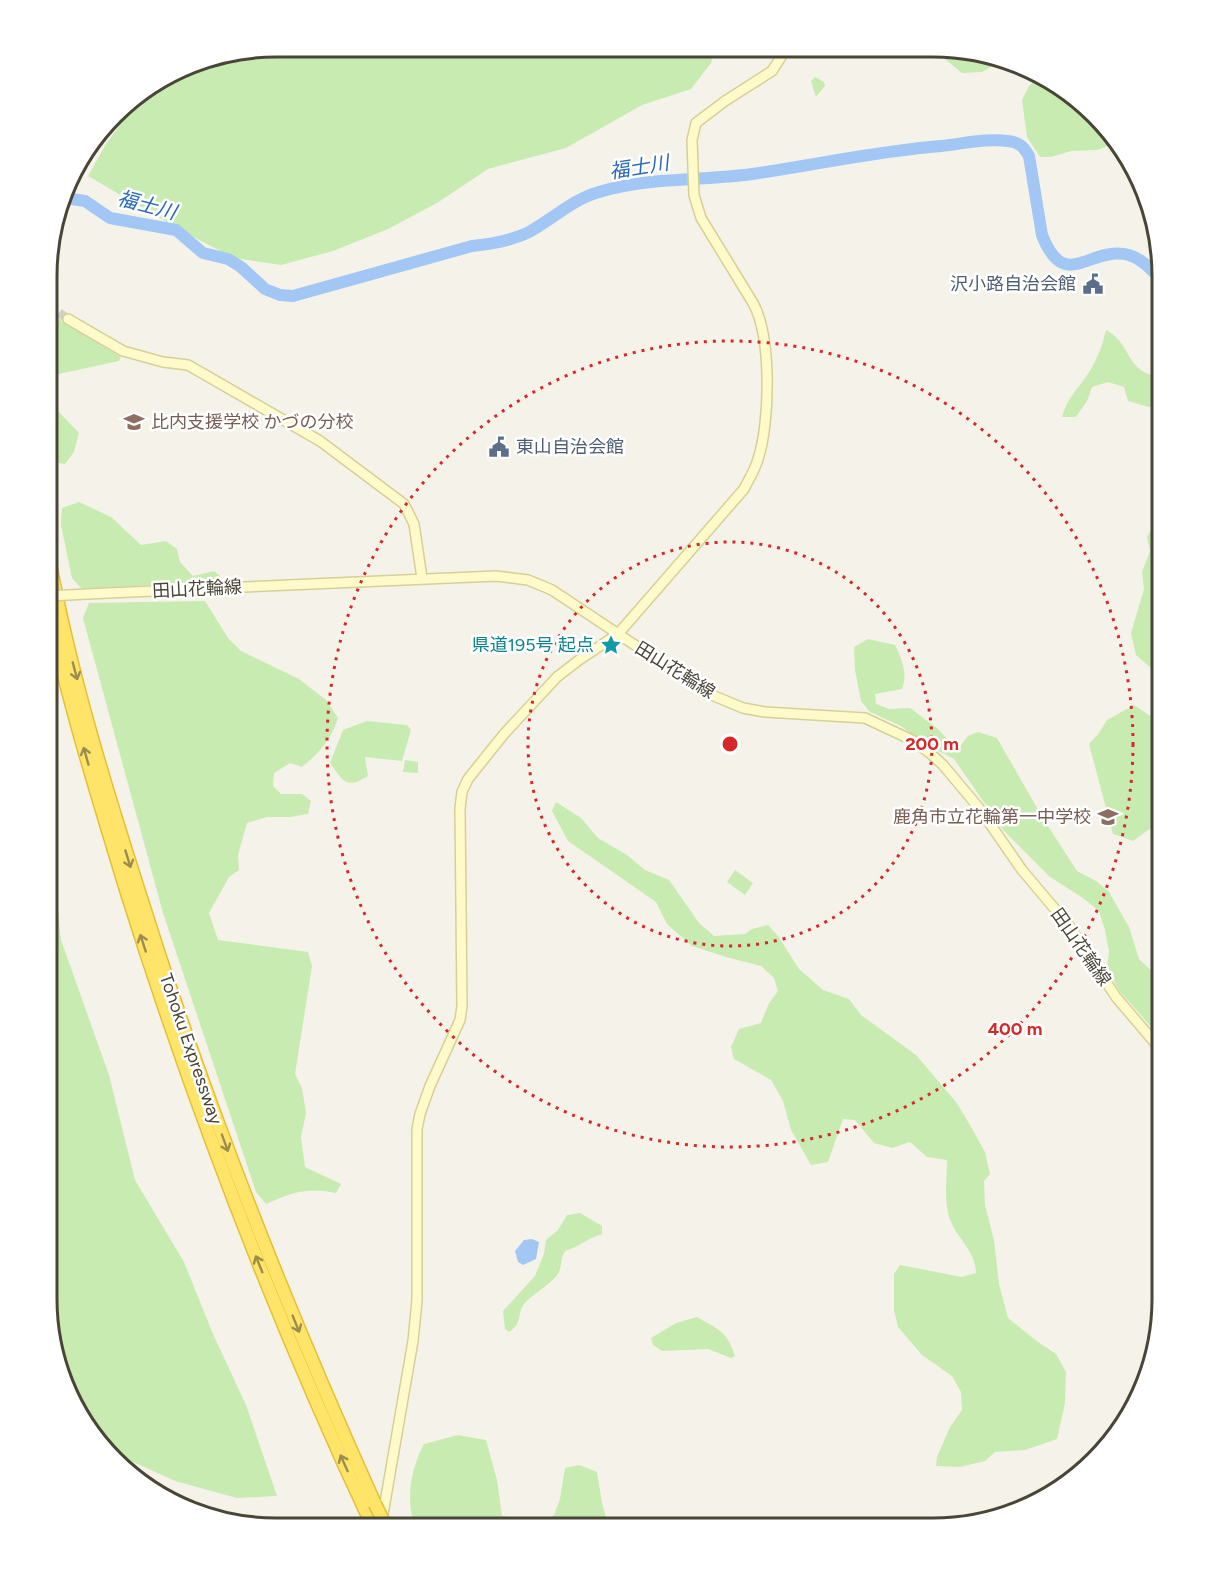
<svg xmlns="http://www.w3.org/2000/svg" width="1209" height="1575" font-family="Figtree,'Noto Sans JP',sans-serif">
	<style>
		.green { fill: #c7ebb0 }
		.water { fill: #a2c7f4 }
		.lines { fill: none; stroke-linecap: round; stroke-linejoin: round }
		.river { stroke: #a2c7f4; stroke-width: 12 }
		.secondary-tunnel { stroke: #d3d0c5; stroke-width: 9; stroke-dasharray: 9 4.5; stroke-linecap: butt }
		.secondary-casing { stroke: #d7d096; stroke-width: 12 }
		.highway-casing { stroke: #e6bf32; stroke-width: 15 }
		.secondary { stroke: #fffac9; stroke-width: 9 }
		.highway { stroke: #ffe46a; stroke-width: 12 }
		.secondary-bridge-casing { stroke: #d7d096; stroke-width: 12; stroke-linecap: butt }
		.highway-bridge-casing { stroke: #e6bf32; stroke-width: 15; stroke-linecap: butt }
		.secondary-bridge { stroke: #fffac9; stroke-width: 9 }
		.highway-bridge { stroke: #ffe46a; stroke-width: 12 }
		.oneway { stroke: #9b8d4e }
		.ring { fill: none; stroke: #d62828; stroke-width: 3; stroke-dasharray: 3 6 }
		.labels { text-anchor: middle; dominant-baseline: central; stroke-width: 5; stroke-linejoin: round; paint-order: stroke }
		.service-label { font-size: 18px; fill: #4e5e75; stroke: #fff; text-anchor: end }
		.education-label { font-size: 18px; fill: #785e54; stroke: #fff; text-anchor: start }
		.street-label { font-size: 18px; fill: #494537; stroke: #fff }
		.culture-label { font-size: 18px; fill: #0d838f; stroke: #fff; text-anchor: end }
		.water-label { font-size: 20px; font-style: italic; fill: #2968bc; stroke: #fff }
		.rim { fill: none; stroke: #494537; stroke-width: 3 }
		.centre { fill: #d62828; stroke: #fff; stroke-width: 3 }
		.ring-label { font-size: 18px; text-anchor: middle; font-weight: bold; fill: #d62828; stroke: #fff; stroke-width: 5; stroke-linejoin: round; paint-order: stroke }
	</style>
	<rect width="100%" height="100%" fill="#f5f3e9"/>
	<g class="green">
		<path d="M276,47L716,48L711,63L691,89L642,105L566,148L488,169L437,203L388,229L333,251L281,265L234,258L182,231L88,176L106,144L144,92L202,59Z"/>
		<path d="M931,48L963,49L1004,59L982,72L962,73Z"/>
		<path d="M1041,76L1072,94L1114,144L1097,150L1071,151L1051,157H1040L1027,137L1022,100L1029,86Z"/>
		<path d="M815,77L824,82L825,86L816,97L811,81Z"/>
		<path d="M53,314L64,323L121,357L119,361L54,375L48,373V317Z"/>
		<path d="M1106,330C1133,344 1124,373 1162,377V406L1149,407L1128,401L1124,387L1108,382L1092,387L1087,401L1076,417H1062C1069,394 1079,389 1091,369C1098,357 1103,344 1106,330Z"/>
		<path d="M55,408L79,433L74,452L65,464L59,463L48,436V412Z"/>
		<path d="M79,502L111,517L141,545L166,541L177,549L180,562L193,576L214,571L220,576L221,581L82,589L72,578L61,525L62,508Z"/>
		<path d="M1162,510V640L1159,642V657L1151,668L1136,655L1131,633L1144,589L1142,572L1150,551L1147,537Z"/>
		<path d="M205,601L228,638L241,651L299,679L326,700L338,718C331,740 319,753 302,767L290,763L274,773L273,786L281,794H302L311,801L308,814L290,817H267L247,823L238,855L239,870L229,877L209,913L218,940L308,952L312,966L295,1074L302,1088L306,1113L301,1137L305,1167L341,1184L336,1193C306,1187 294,1192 266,1204L256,1192L163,913L83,618L89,603Z"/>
		<path d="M868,639L895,645C902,659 908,674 902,689L875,694L876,704L889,709L910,708L938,729L949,741L961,745L968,736L978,732L997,738L1044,820L1077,871L1096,881L1109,892L1129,927L1139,959L1162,981V1039L1118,989L1107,967L1109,952L1105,930L1099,911L1083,898L1050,877L1004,831L954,759L922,742L901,726L870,712L861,701L855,670L854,647Z"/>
		<path d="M1134,705L1162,724V820L1133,841L1113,834L1089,744L1099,733L1107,720Z"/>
		<path d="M367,721L407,725L411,730L402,761L365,757L368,776C346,790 343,781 330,763L343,730Z"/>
		<path d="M405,760L418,762V773L403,772Z"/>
		<path d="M556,802L581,818L598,838L627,855L645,870L669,880L699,923L714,936L745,934L752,929L768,925L778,936L799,969L823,990L849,999L861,1015L916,1055L956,1102L970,1125L985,1152L990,1174L984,1181L985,1205L994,1240L999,1284L1008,1318L1038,1342L1056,1354L1066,1372L1065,1403L1057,1439L1025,1450L995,1452L985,1461L960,1467L936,1466L937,1457L950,1427L962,1410L961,1392L952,1376L922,1355L898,1327L894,1310V1274L900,1265L962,1277L976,1273C976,1253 959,1240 951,1222C943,1203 947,1179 947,1160L927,1157L910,1142L892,1148L874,1143L855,1120L843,1119L828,1162L811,1165L791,1130L783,1101L771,1080L734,1059L731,1047L739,1029L761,1023L769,1003L778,991L774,978L761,966L726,957L692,946L667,924L656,902L568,841L552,811Z"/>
		<path d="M47,806L61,940L109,1075L135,1180L184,1262L213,1334L246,1405L277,1496L237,1498L175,1481L131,1461L107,1440L66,1384L47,1299Z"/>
		<path d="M735,870L753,883L745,895L727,882Z"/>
		<path d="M580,1213L602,1226V1234C588,1238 579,1247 565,1251C560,1259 562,1267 558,1274C552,1283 533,1294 525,1303C516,1313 524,1322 509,1332L505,1329L503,1311L535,1276L544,1254L546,1240L558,1230L567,1215Z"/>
		<path d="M697,1317C719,1330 727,1331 735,1356L731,1358L708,1349L662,1351L653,1345L651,1338L676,1323Z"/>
		<path d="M458,1435L486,1440L497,1480L502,1516L540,1522L554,1515L560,1499L565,1468L579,1465L597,1472L602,1503L609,1528L424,1527L413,1520C406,1496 412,1466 424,1444Z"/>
	</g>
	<path class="water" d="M532,1239L539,1242L536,1259L523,1265L518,1262L515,1251L524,1240Z"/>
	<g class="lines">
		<path class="river" d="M65,198L85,201L110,218L176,230L203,253L228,259L241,267L265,289L280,295L293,296L472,246C492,244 511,241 529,232C553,219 573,199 599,192C648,177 702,181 752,174C815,165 877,151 941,146C963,144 985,138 1008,141C1019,142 1024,147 1029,156L1042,235C1065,294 1089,245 1129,255C1143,259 1152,271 1162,280"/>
		<path class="secondary-tunnel" d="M48,305L68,319"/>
		<g class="secondary-casing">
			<g id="secondary">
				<path d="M68,319L123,351L163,362L188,365L320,441L404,504L414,524L422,578"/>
				<path d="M108,593L496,576L528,580L552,590L707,693L743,708L765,712L865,718L914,741L931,754L943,765L979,808L1022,870L1070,927L1116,997L1162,1051"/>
				<path d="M382,1520L413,1341L417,1300V1129L420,1114L430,1086L460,1020L462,1006L460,808L462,792L468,779L504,734L557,677L579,660L618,634L744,489C749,479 755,470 758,459C770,423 772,337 753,303L701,218L694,195L692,140L696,123L725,101L772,71L781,57L783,48"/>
			</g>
		</g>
		<g class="highway-casing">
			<g id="highway">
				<path d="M48,253L54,229"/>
				<path d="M48,553C69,669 104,783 140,895C205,1103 285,1305 375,1504"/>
				<path d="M48,608C69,705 99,801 128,896C196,1112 277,1323 373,1527"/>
			</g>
		</g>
		<use href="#secondary" class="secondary"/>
		<use href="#highway" class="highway"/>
		<g class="secondary-bridge-casing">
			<path id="secondary-bridge" d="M48,596L108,593"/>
		</g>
		<g class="highway-bridge-casing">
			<path id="highway-bridge" d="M375,1504L386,1527"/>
		</g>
		<use href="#secondary-bridge" class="secondary-bridge"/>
		<use href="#highway-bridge" class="highway-bridge"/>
	</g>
	<defs><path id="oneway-shaft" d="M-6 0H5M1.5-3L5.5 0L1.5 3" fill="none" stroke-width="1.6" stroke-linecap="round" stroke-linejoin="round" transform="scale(1.5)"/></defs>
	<g class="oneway">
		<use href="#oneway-shaft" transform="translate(75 671) rotate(75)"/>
		<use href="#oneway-shaft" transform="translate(86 756) rotate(-106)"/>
		<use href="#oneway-shaft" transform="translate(128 859) rotate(73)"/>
		<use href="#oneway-shaft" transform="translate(143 943) rotate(-108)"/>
		<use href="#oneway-shaft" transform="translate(225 1143) rotate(70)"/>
		<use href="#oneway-shaft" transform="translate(259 1264) rotate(-112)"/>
		<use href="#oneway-shaft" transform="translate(296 1324) rotate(68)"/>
		<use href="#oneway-shaft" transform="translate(344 1463) rotate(-114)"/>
	</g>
	<g class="ring">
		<circle cx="730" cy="744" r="202"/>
		<circle cx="730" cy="744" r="403"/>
	</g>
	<defs>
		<g id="civic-bare" transform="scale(1.62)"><path d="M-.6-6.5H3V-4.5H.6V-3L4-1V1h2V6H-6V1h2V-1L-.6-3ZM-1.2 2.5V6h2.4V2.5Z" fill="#5c6f8a" stroke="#fff" stroke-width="2.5" paint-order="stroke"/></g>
		<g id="school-bare" transform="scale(1.62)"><path d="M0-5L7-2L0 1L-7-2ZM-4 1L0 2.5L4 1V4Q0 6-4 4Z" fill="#8d6e63" stroke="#fff" stroke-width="2.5" paint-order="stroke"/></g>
		<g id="sight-bare" transform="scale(1.62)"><path d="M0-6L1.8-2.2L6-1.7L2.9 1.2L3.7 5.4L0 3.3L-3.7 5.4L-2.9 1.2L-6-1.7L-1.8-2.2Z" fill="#0f9aa8" stroke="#fff" stroke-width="2.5" paint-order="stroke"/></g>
	</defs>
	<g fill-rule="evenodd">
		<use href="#civic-bare" x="1093" y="284"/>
		<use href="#school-bare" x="134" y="422"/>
		<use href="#civic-bare" x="499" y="447"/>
		<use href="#sight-bare" x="611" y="645"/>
		<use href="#school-bare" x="1108" y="817"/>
	</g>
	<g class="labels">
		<g class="service-label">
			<text x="1076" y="284">沢小路自治会館</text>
			<text x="516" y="447" text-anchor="start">東山自治会館</text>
		</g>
		<g class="education-label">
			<text x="151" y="422">比内支援学校 かづの分校</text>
			<text x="1091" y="817" text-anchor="end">鹿角市立花輪第一中学校</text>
		</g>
		<g class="street-label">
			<text transform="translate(197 589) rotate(-3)">田山花輪線</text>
			<text transform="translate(675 670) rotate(32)">田山花輪線</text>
			<text transform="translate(1081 947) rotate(55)">田山花輪線</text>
			<text transform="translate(191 1049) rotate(71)">Tohoku Expressway</text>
		</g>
		<g class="culture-label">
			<text x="594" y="645">県道195号 起点</text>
		</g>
		<g class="water-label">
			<text transform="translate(639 167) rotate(-9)">福士川</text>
			<text transform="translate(147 205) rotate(15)">福士川</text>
		</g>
	</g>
	<path d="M0 0H1209V1575H0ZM276 57H933A219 219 0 0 1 1152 276V1299A219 219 0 0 1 933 1518H276A219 219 0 0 1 57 1299V276A219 219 0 0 1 276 57Z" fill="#fff" fill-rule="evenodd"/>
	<path class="rim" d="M276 57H933A219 219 0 0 1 1152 276V1299A219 219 0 0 1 933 1518H276A219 219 0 0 1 57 1299V276A219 219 0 0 1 276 57Z"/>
	<circle cx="730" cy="744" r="9" class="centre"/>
	<g class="ring-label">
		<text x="932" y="750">200 m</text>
		<text x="1015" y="1035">400 m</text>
	</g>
</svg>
